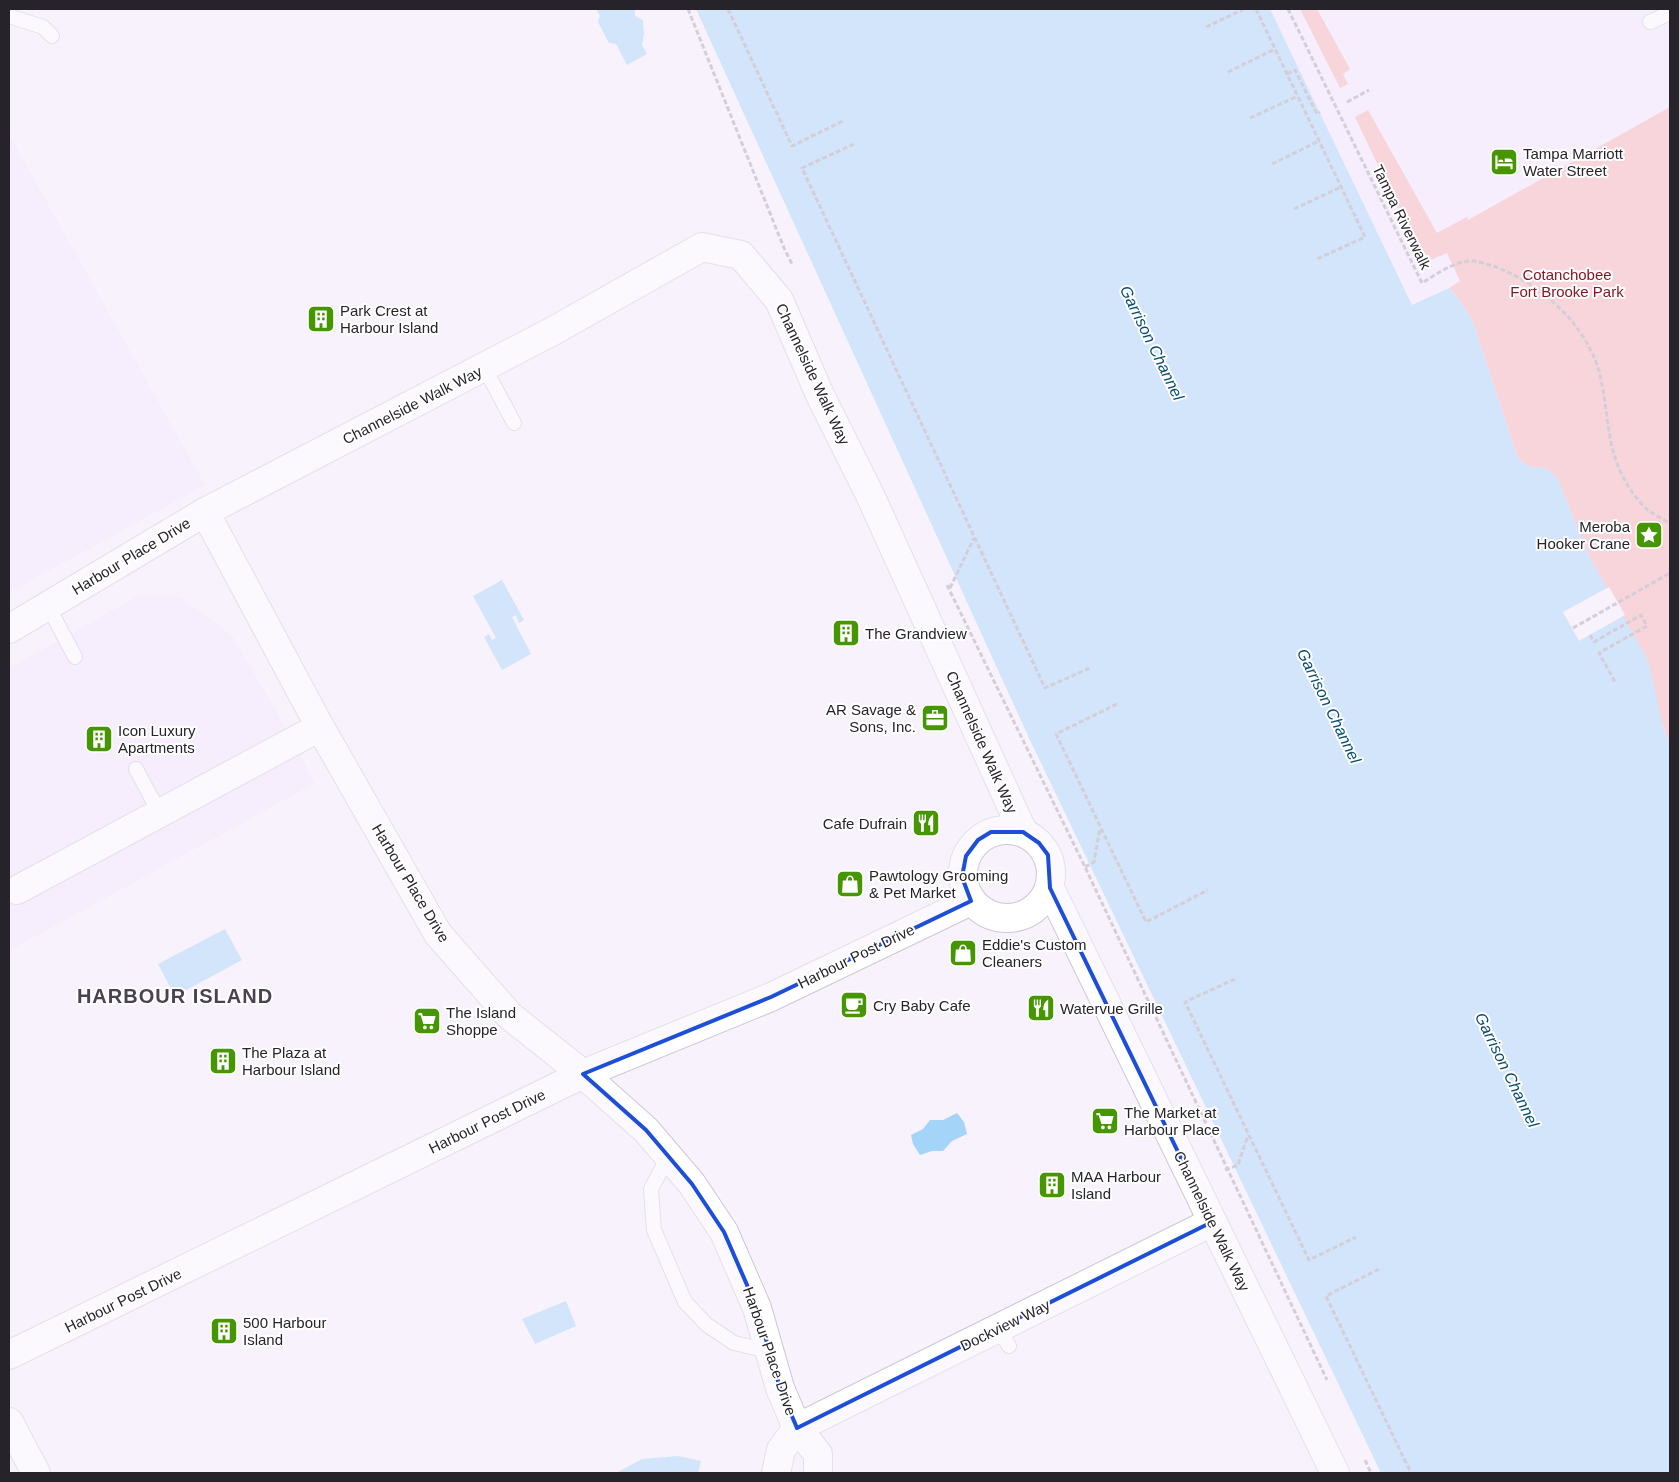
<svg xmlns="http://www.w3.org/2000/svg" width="1679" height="1482" font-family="Arial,sans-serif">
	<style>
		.built { fill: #f4e9fc }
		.green { fill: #f5b2b0 }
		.water { fill: #a4d4f8 }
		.pier { fill: #f8f2fd }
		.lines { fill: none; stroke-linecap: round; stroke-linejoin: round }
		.service-casing { stroke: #d0c6d7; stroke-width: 16 }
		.minor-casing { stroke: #d0c6d7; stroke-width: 30 }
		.tertiary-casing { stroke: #d0c6d7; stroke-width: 30 }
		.path { stroke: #a9a3ad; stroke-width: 3; stroke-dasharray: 5 2.5; stroke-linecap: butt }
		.service { stroke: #fff; stroke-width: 14 }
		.minor { stroke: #fff; stroke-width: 28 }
		.tertiary { stroke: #fff; stroke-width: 28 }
		.marked { fill: none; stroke: #1d4ed8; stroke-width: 4; stroke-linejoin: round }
		.labels { text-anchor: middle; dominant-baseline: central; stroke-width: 4; stroke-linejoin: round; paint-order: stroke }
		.poi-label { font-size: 15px; fill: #27232a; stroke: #fff; text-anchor: start }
		.street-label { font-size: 15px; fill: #27232a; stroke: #fff }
		.park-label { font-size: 15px; fill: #8a1624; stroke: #fff }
		.water-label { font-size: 16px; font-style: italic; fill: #094c73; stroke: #fff }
		.district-label { font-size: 20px; font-weight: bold; letter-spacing: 1px; fill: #4a4250; stroke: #fff }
	</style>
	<rect width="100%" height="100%" fill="#f8f2fd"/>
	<g class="built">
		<path d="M1270,9H1670V744L1448,288L1412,305Z"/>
		<path d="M9,134L205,485L9,593Z"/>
		<path d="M138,596L180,597L232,635L278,714L315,783L9,951V668Z"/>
	</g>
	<g class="green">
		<path d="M1300,9H1317L1350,69L1343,74L1348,84L1340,88Z"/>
		<path d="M1670,107V744L1616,605L1589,556L1557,477L1545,468L1530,467L1518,459L1473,322L1461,302L1449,288L1460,281L1447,253L1424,263L1355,117L1368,110L1437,233L1467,217L1468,220Z"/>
	</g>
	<g class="water">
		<path d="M596,9H635V16L643,20L644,34L642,45L647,54L627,65L616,44L609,43L598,22L600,16Z"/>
		<path d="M696,9H1270L1412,305L1449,288L1461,302L1473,322L1518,459L1530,467L1545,468L1557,477L1589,556L1648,660L1663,727L1670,744V1473H1381L1030,740Z"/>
		<path d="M502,580L524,620L519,623L516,615L512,617L531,654L502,670L484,637L489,634L492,640L496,638L473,596Z"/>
		<path d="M225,929L242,960L175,996L158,964Z"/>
		<path d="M957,1113L964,1122L967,1134L952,1141L943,1151H932L920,1155L913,1144L911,1135L923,1129L930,1120H943Z"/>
		<path d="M566,1301L576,1326L535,1344L522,1319Z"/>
		<path d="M678,1456L701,1461L698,1473H616L642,1459Z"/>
	</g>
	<path class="pier" d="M1609,587L1625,615L1579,641L1563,612Z"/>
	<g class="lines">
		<g class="service-casing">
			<g id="service">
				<path d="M9,16L43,27L52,36"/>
				<path d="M1650,22L1670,13"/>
				<path d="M484,367L514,423"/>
				<path d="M48,606L75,657"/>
				<path d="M136,769L159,812"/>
				<path d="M668,1157L651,1189L654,1230L685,1302L707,1325L734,1343L769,1351"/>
				<path d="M998,1328L1009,1346"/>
			</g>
		</g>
		<g class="minor-casing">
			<g id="minor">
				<path d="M205,512L553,331L702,247L741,255L779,300L820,395L870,495L1023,832"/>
				<path d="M9,629L205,512L320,727L438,934L510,1016L583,1074L646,1130L692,1184L724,1232L757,1308L780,1388L797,1428L818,1454V1473"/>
				<circle cx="1007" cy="874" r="44"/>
				<path d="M1050,888L1335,1473"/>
				<path d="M17,890L320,727"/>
				<path d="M9,1355L583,1074L771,997L971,901"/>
				<path d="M776,1473L781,1450L797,1428L1212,1222"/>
			</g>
		</g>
		<g class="tertiary-casing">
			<path id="tertiary" d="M9,1422L36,1473"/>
		</g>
		<g class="path">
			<path d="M688,9L784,248L793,266"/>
			<path d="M728,9L792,146L843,121"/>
			<path d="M1256,9L1365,237L1315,260"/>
			<path d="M1288,9L1422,283C1437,274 1455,260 1474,261C1481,262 1489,265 1496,267C1540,284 1581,320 1597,365C1608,398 1605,433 1618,466C1624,481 1635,499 1648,510C1655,515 1663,519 1670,524"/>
			<path d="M1206,27L1244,9"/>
			<path d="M1228,72L1275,49"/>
			<path d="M1287,74L1295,70L1317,114L1320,112"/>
			<path d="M1347,102L1369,90"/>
			<path d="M1250,118L1298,96"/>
			<path d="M854,144L802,168L1045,688L1090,668"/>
			<path d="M1272,164L1319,141"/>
			<path d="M1294,209L1341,187"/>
			<path d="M947,585L1085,867L1327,1380"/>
			<path d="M950,588L974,538"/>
			<path d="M1573,628L1670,573"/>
			<path d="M1590,635L1594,642L1641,615L1647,626L1599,653L1615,682"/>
			<path d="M1117,704L1056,734L1146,922L1208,890"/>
			<path d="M1050,845L1056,858"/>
			<path d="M1085,867L1094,862L1100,828"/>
			<path d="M1235,979L1185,1002L1309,1260L1356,1237"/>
			<path d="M1225,1170L1238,1165L1248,1135"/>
			<path d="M1379,1269L1326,1296L1411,1473"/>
			<path d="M1365,1460L1371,1473"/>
		</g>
		<use href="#service" class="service"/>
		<use href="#minor" class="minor"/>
		<use href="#tertiary" class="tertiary"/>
	</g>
	<path d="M0 0H1679V1482H0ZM991,832H1023L1039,843L1048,855L1050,888L1212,1222L797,1428L780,1388L757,1308L724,1232L692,1184L646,1130L583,1074L771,997L971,901L962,877L966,856L978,840Z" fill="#f8f2fd" fill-opacity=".55" fill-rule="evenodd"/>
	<path class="marked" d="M991,832H1023L1039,843L1048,855L1050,888L1212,1222L797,1428L780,1388L757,1308L724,1232L692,1184L646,1130L583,1074L771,997L971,901L962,877L966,856L978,840Z"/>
	<defs>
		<g id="hotel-square" transform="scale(1.4375)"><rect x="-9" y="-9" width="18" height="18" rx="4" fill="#459600" stroke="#fff"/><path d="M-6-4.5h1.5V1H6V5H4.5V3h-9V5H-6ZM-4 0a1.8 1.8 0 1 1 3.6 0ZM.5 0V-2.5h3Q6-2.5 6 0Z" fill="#fff"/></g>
		<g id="building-square" transform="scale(1.4375)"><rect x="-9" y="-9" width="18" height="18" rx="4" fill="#459600" stroke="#fff"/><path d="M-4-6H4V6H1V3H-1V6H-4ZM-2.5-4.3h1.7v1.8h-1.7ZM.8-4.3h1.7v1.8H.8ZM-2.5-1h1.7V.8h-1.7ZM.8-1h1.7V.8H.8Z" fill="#fff"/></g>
		<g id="sight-square" transform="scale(1.4375)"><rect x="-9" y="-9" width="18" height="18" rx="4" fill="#459600" stroke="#fff"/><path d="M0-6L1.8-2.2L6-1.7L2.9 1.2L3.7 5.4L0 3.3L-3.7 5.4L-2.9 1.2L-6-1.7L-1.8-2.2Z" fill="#fff"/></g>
		<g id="office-square" transform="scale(1.4375)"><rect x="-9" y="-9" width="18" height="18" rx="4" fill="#459600" stroke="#fff"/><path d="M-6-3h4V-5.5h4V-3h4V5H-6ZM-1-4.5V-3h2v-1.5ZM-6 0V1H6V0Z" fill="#fff"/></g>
		<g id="restaurant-square" transform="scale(1.4375)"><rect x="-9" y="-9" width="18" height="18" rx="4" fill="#459600" stroke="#fff"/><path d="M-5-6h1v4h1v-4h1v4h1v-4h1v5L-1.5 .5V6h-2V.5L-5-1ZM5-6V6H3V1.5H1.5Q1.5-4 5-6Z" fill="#fff"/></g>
		<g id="shop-square" transform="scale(1.4375)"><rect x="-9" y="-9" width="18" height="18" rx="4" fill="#459600" stroke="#fff"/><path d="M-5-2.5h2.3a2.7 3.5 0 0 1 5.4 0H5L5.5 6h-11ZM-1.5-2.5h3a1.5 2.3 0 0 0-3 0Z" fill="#fff"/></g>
		<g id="cafe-square" transform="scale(1.4375)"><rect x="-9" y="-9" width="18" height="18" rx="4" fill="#459600" stroke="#fff"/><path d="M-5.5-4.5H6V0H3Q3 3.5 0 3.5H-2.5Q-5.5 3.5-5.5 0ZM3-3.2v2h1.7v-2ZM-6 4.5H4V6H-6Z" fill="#fff"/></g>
		<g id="supermarket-square" transform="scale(1.4375)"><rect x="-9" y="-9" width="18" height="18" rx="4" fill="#459600" stroke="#fff"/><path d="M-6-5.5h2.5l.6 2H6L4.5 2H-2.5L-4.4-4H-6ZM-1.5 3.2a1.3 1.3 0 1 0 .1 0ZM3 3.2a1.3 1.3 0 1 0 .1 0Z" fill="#fff"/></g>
	</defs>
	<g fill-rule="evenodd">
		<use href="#hotel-square" x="1504" y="162"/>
		<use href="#building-square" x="321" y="319"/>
		<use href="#sight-square" x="1649" y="535"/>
		<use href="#building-square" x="846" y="633"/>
		<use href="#office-square" x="935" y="718"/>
		<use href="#building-square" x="99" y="739"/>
		<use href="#restaurant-square" x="926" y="823"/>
		<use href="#shop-square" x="850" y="884"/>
		<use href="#shop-square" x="963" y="953"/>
		<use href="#cafe-square" x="854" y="1005"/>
		<use href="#restaurant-square" x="1041" y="1008"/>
		<use href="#supermarket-square" x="427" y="1021"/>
		<use href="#building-square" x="223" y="1061"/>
		<use href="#supermarket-square" x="1105" y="1121"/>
		<use href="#building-square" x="1052" y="1185"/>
		<use href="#building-square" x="224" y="1331"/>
	</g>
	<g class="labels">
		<g class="poi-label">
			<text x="1523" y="153">Tampa Marriott<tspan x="1523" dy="17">Water Street</tspan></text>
			<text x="340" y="310">Park Crest at<tspan x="340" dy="17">Harbour Island</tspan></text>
			<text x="1630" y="526" text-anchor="end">Meroba<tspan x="1630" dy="17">Hooker Crane</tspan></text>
			<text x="865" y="633">The Grandview</text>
			<text x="916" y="709" text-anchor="end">AR Savage &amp;<tspan x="916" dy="17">Sons, Inc.</tspan></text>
			<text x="118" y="730">Icon Luxury<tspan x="118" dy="17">Apartments</tspan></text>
			<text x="907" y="823" text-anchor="end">Cafe Dufrain</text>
			<text x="869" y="875">Pawtology Grooming<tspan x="869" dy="17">&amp; Pet Market</tspan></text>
			<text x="982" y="944">Eddie's Custom<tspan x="982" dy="17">Cleaners</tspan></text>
			<text x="873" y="1005">Cry Baby Cafe</text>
			<text x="1060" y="1008">Watervue Grille</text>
			<text x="446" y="1012">The Island<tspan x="446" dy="17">Shoppe</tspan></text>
			<text x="242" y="1052">The Plaza at<tspan x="242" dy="17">Harbour Island</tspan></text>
			<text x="1124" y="1112">The Market at<tspan x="1124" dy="17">Harbour Place</tspan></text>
			<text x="1071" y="1176">MAA Harbour<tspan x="1071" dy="17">Island</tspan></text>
			<text x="243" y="1322">500 Harbour<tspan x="243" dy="17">Island</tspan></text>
		</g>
		<g class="street-label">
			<text transform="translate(1402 217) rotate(64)">Tampa Riverwalk</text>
			<text transform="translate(813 374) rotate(65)">Channelside Walk Way</text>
			<text transform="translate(412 405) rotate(-27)">Channelside Walk Way</text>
			<text transform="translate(131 556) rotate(-31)">Harbour Place Drive</text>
			<text transform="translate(982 742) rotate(66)">Channelside Walk Way</text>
			<text transform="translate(411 883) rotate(59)">Harbour Place Drive</text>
			<text transform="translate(856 956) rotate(-26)">Harbour Post Drive</text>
			<text transform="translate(487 1121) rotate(-26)">Harbour Post Drive</text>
			<text transform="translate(1212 1221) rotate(64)">Channelside Walk Way</text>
			<text transform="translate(123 1300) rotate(-26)">Harbour Post Drive</text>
			<text transform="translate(1005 1325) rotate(-26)">Dockview Way</text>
			<text transform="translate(770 1351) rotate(71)">Harbour Place Drive</text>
		</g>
		<g class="park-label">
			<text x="1567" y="274">Cotanchobee<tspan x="1567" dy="17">Fort Brooke Park</tspan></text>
		</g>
		<g class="water-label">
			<text transform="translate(1152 343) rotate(64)">Garrison Channel</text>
			<text transform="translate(1329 706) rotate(64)">Garrison Channel</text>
			<text transform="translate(1507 1070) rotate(64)">Garrison Channel</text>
		</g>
		<g class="district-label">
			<text x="175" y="996">HARBOUR ISLAND</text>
		</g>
	</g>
	<rect width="1679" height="1482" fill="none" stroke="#27232a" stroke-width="20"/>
</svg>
